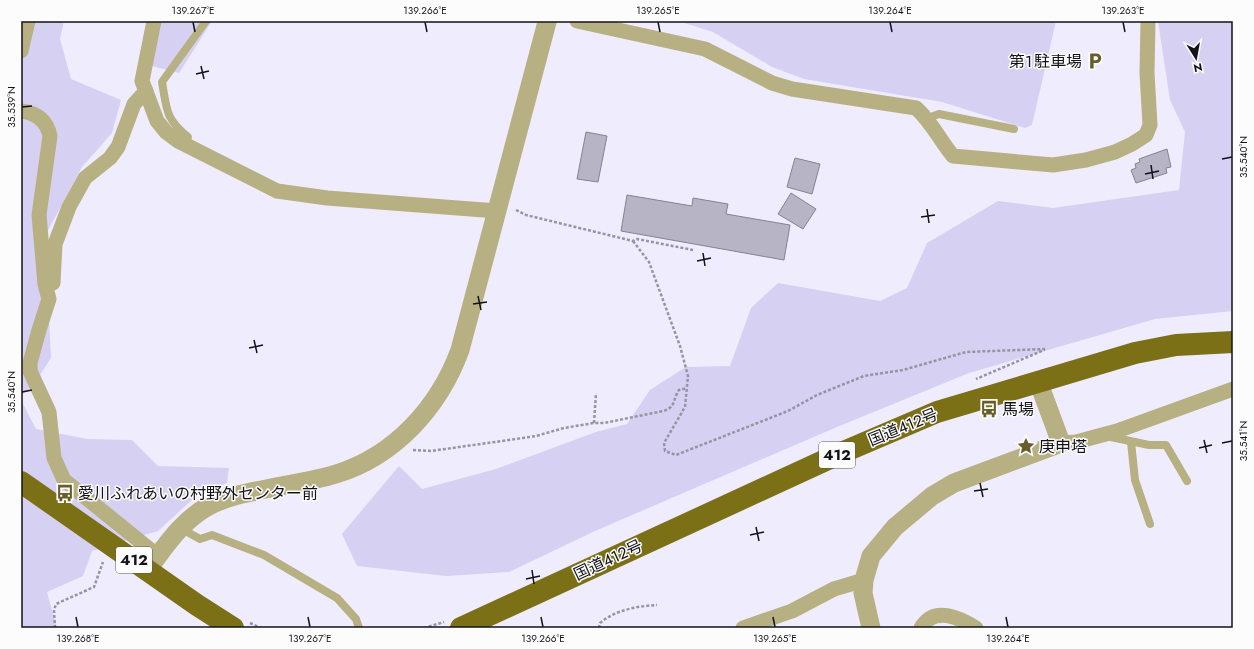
<svg xmlns="http://www.w3.org/2000/svg" width="1254" height="649" font-family="Jost,'Noto Sans JP',sans-serif">
	<style>
		.green { fill: #d6d0f2 }
		.building { fill: #b7b4c5; stroke: #858292 }
		.lines { fill: none; stroke-linecap: round; stroke-linejoin: round }
		.path { stroke: #9694a1; stroke-width: 2.5; stroke-dasharray: 3 2; stroke-linecap: butt }
		.service { stroke: #b7b082; stroke-width: 8 }
		.minor { stroke: #b7b082; stroke-width: 15 }
		.tertiary { stroke: #b7b082; stroke-width: 19 }
		.trunk { stroke: #7c7017; stroke-width: 22 }
		.ticks { fill: none; stroke: #131218; stroke-width: 1.5 }
		.labels { text-anchor: middle; dominant-baseline: central; stroke-width: 3; stroke-linejoin: round; paint-order: stroke }
		.shield { fill: #fcfcfc; stroke: #59585c; stroke-width: 1 }
		.shield-label { font-size: 15px; font-weight: bold; fill: #131218 }
		.poi-label { font-size: 16px; fill: #131218; stroke: #fcfcfc; text-anchor: start }
		.street-label { font-size: 16px; fill: #131218; stroke: #fcfcfc }
		.neatline { fill: none; stroke: #131218; stroke-width: 1.5 }
		.ticks-label { font-size: 10px; text-anchor: middle; fill: #131218 }
	</style>
	<rect width="100%" height="100%" fill="#efecfe"/>
	<g class="green">
		<path d="M21,21H64L60,39L71,79L121,100L112,133L82,167L45,236L51,358L33,386L21,396Z"/>
		<path d="M155,21H212L179,73L148,65Z"/>
		<path d="M678,21H1056L1032,125L1025,128L942,102L804,79L772,67L713,32Z"/>
		<path d="M1158,21H1233V311L1155,319L969,373L837,427L595,531L509,572L446,576L357,566L342,534L399,466L422,489L496,469L596,432L627,424L650,390L686,367L730,366L751,308L778,283L880,301L907,288L927,243L998,201L1053,208L1179,190L1185,132L1170,100Z"/>
		<path d="M21,400L36,429L87,439L132,440L158,466L229,468L227,483L194,498L158,531L92,551L83,576L47,592L57,628H21Z"/>
	</g>
	<g class="building">
		<path d="M586,132L607,136L598,182L577,179Z"/>
		<path d="M1167,149L1171,167L1166,168L1167,173L1136,183L1131,170L1136,168L1135,164L1140,162L1139,159Z"/>
		<path d="M795,158L820,164L812,194L787,187Z"/>
		<path d="M791,193L816,209L803,229L778,214Z"/>
		<path d="M627,195L692,206L693,198L728,204L726,214L790,225L784,260L621,231Z"/>
	</g>
	<g class="lines">
		<g class="path">
			<path d="M516,210L526,215L633,241L637,239L693,250"/>
			<path d="M633,241L649,262L680,346L688,376L685,407L664,443L665,451L676,455L788,411L817,395L864,376L903,370L966,352L1044,349V350L976,379"/>
			<path d="M594,423L596,393"/>
			<path d="M413,450L431,451L516,439L536,436L564,428L594,423H604L663,411C676,408 673,398 679,390L687,388"/>
			<path d="M250,623L261,628"/>
			<path d="M55,628L54,610L56,604L94,587L103,562"/>
			<path d="M424,628L444,622"/>
			<path d="M599,628L600,623C615,610 638,606 657,605"/>
		</g>
		<g class="service">
			<path d="M928,118L939,114L1014,129"/>
			<path d="M186,145L188,137C165,118 167,110 162,82L206,21"/>
			<path d="M1110,435L1111,437L1149,445H1166L1187,481"/>
			<path d="M1131,442L1135,480L1150,524"/>
			<path d="M180,528L200,539L212,535L264,555L337,598L356,619L359,628"/>
		</g>
		<g class="minor">
			<path d="M154,21L142,81L157,121L166,132L178,141L277,191L327,198L497,211"/>
			<path d="M577,21L705,49L772,83L792,89L916,108C932,122 940,141 953,156L1053,165L1086,160L1115,152L1132,144L1146,135L1150,125L1147,73L1148,21"/>
			<path d="M21,51L28,21"/>
			<path d="M21,111C37,113 47,121 50,136L39,215L45,284L49,299L39,330L30,363V371L49,412L54,458L64,480L158,556"/>
			<path d="M53,283L55,244L69,207L85,178L110,158L118,147L134,104L146,91"/>
			<path d="M1061,443L1076,442L1117,431L1233,389"/>
			<path d="M743,628L792,611L834,589L864,580"/>
			<path d="M921,628C934,605 960,618 976,628"/>
		</g>
		<g class="tertiary">
			<path d="M148,569C165,547 180,523 205,508C229,494 259,491 286,485C303,482 320,479 336,474C395,456 439,407 460,350L547,22"/>
			<path d="M871,628L863,593L864,580L871,556L895,527L932,496L954,483L1061,443L1038,381"/>
		</g>
		<g class="trunk">
			<path d="M21,482L197,605L233,628"/>
			<path d="M461,628L841,453L937,412L1135,353L1176,345L1233,342"/>
		</g>
	</g>
	<path class="ticks" d="M193,22L195,32M425,22L427,32M658,22L660,32M890,22L892,32M1123,22L1125,32M201,66L204,79M196,74L209,71M22,107L32,106M1222,159L1232,157M1151,165L1153,179M1145,174L1159,171M927,209L929,223M921,217L935,215M703,253L705,266M697,261L711,258M478,296L481,310M473,304L487,302M254,340L257,353M249,348L263,345M22,392L32,390M1204,440L1207,453M1222,443L1232,441M1199,448L1212,445M980,483L983,497M974,491L988,489M756,527L759,541M750,535L764,532M532,570L534,584M526,579L540,576M76,617L78,627M308,617L310,627M541,617L543,627M773,617L775,627M1006,617L1008,627"/>
	<defs>
		<g id="parking-bare" transform="scale(1.38)"><path d="M-3.5-5.5H1a3.5 3.5 0 0 1 0 7H-1V5.5H-3.5ZM-1-3.4V-.6H.8a1.4 1.4 0 0 0 0-2.8Z" fill="#665d2a" stroke="#fcfcfc" stroke-width="2.5" paint-order="stroke"/></g>
		<g id="bus-bare" transform="scale(1.38)"><path d="M-5-6H5V4H4V6H2V4H-2V6H-4V4H-5ZM-3.5-4V0h7V-4ZM-3.5 1.2v1.5H-2V1.2ZM2 1.2v1.5H3.5V1.2Z" fill="#665d2a" stroke="#fcfcfc" stroke-width="2.5" paint-order="stroke"/></g>
		<g id="sight-bare" transform="scale(1.38)"><path d="M0-6L1.8-2.2L6-1.7L2.9 1.2L3.7 5.4L0 3.3L-3.7 5.4L-2.9 1.2L-6-1.7L-1.8-2.2Z" fill="#665d2a" stroke="#fcfcfc" stroke-width="2.5" paint-order="stroke"/></g>
	</defs>
	<g fill-rule="evenodd">
		<use href="#parking-bare" x="1095" y="61"/>
		<use href="#bus-bare" x="989" y="409"/>
		<use href="#sight-bare" x="1026" y="446"/>
		<use href="#bus-bare" x="65" y="493"/>
	</g>
	<g class="labels">
		<g class="shield">
			<rect x="819" y="442" width="36" height="26" rx="3"/>
			<rect x="116" y="547" width="36" height="26" rx="3"/>
		</g>
		<g class="shield-label">
			<text x="837" y="455">412</text>
			<text x="134" y="560">412</text>
		</g>
		<g class="poi-label">
			<text x="1082" y="61" text-anchor="end">第１駐車場</text>
			<text x="1002" y="409">馬場</text>
			<text x="1039" y="446">庚申塔</text>
			<text x="78" y="493">愛川ふれあいの村野外センター前</text>
		</g>
		<g class="street-label">
			<text transform="translate(903 427) rotate(-22)">国道412号</text>
			<text transform="translate(608 560) rotate(-25)">国道412号</text>
		</g>
	</g>
	<rect width="1254" height="649" fill="none" stroke="#fcfcfc" stroke-width="44"/>
	<g transform="translate(1196 58) rotate(169)" stroke="#fcfcfc" stroke-width="3" paint-order="stroke">
	<path d="M0-3L7 15L0 10L-7 15Z" fill="#131218"/>
	<text y="-6" font-size="11" font-weight="bold" text-anchor="middle" fill="#131218">N</text>
	</g>
	<rect x="22" y="22" width="1210" height="605" class="neatline"/>
	<g class="ticks-label">
		<text x="193" y="14">139.267°E</text>
		<text x="425" y="14">139.266°E</text>
		<text x="658" y="14">139.265°E</text>
		<text x="890" y="14">139.264°E</text>
		<text x="1123" y="14">139.263°E</text>
		<text transform="translate(11 107) rotate(-90)" y="4">35.539°N</text>
		<text transform="translate(1243 157) rotate(-90)" y="4">35.540°N</text>
		<text transform="translate(11 392) rotate(-90)" y="4">35.540°N</text>
		<text transform="translate(1243 441) rotate(-90)" y="4">35.541°N</text>
		<text x="78" y="642">139.268°E</text>
		<text x="310" y="642">139.267°E</text>
		<text x="543" y="642">139.266°E</text>
		<text x="775" y="642">139.265°E</text>
		<text x="1008" y="642">139.264°E</text>
	</g>
</svg>
